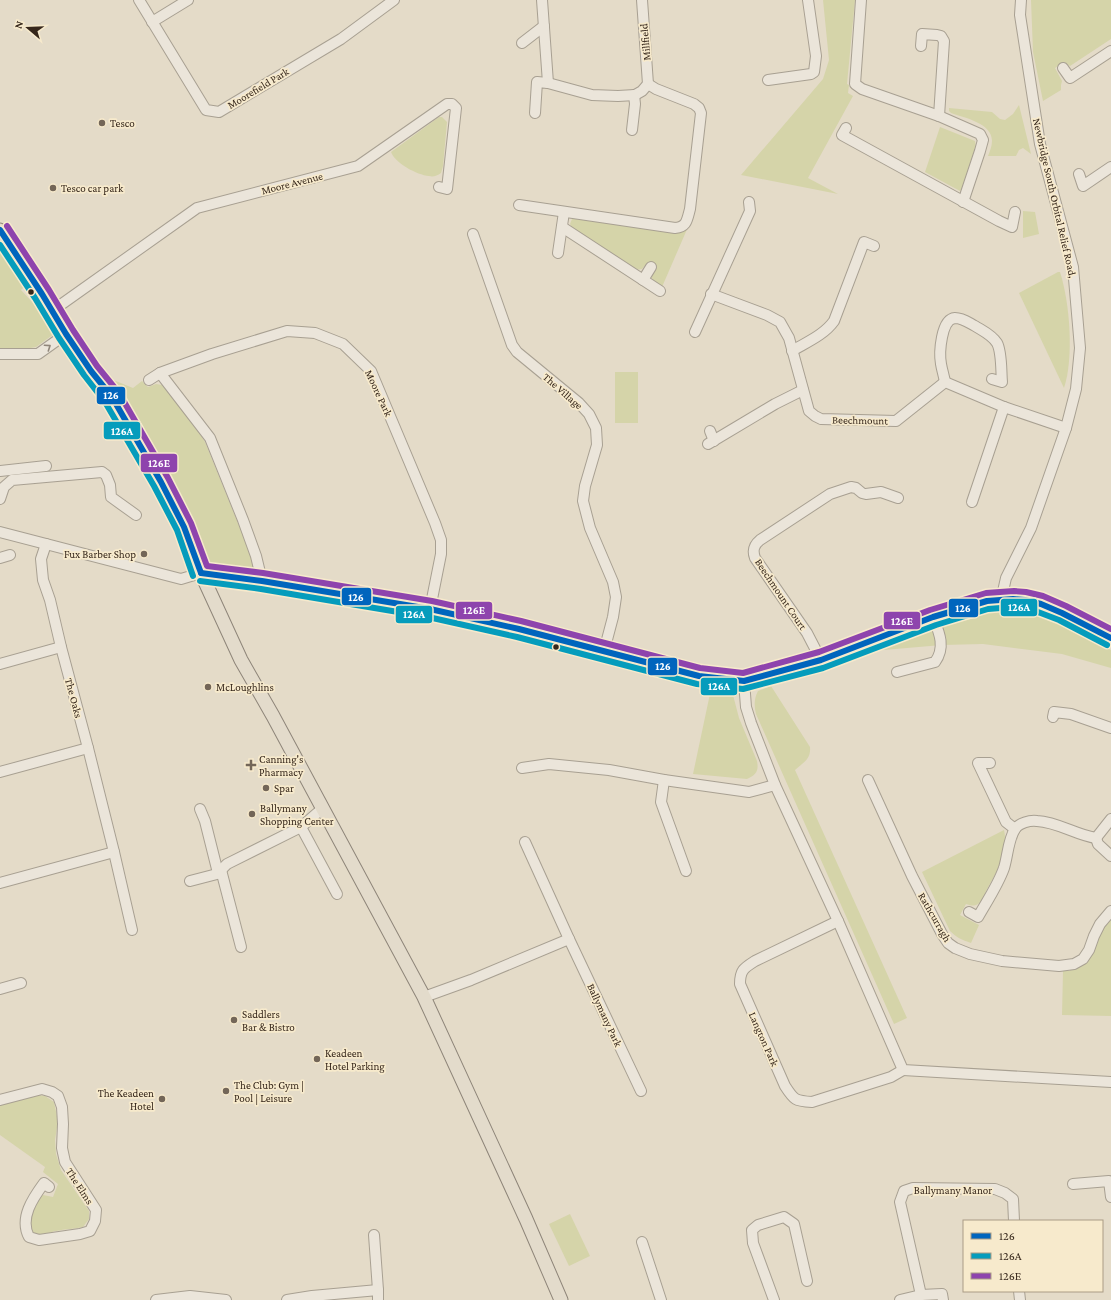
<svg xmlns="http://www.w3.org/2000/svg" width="1111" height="1300" font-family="'Crimson Pro',serif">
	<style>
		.green { fill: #d5d4a9 }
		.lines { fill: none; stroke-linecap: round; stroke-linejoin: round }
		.minor-casing { stroke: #a8a092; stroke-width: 12 }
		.major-casing { stroke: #8e8579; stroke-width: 15 }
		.minor { stroke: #ebe5da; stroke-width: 10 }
		.major { stroke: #e3dbcb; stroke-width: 13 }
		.bus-1-casing { stroke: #f7eacc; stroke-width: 9 }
		.bus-2-casing { stroke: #f7eacc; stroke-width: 9 }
		.bus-3-casing { stroke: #f7eacc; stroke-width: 9 }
		.bus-1 { stroke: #0065bd; stroke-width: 6 }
		.bus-2 { stroke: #059cbc; stroke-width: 6 }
		.bus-3 { stroke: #8e44ad; stroke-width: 6 }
		.oneway { stroke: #90867a }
		.poi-dot { fill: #736658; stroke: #f7eacc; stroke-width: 1.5 }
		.bus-dot { fill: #36271b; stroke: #f7eacc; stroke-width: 1.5 }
		.labels { text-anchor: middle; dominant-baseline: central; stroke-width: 3.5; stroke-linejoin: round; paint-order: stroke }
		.street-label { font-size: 11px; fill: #36271b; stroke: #f7eacc }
		.poi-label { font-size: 11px; fill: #36271b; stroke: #f7eacc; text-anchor: start }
		.line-badge { stroke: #f7eacc; stroke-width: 1.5 }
		.badge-label { font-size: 11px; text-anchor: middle; font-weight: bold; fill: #fff }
	</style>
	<rect width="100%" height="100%" fill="#e4dbc8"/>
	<g class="green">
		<path d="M823,0H855L847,84L849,85L848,93L853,96L808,178L838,194L741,175L823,79L829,60Z"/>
		<path d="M1031,0H1111V39L1070,66L1064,62L1055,68L1062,81L1061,85V90L1043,101L1033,52Z"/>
		<path d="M1019,105L1031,154L1023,148L1019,150L1016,156H988C990,151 992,146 992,141C992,123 965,118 951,113L949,111V108L992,112L1000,119L1005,120L1013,114Z"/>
		<path d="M439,117H442L447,122L443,166L441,173C437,176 433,177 429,176C417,175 395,163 391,152Z"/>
		<path d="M940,127L975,141L976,147L964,187L960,191L925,172Z"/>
		<path d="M1023,211L1035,212L1039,234L1023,238Z"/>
		<path d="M572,219H578L662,231L688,227L662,287C651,280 650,279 654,267L647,263L642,269L636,270L572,228L570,224Z"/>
		<path d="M0,244L25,286L21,290L33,303L36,301L54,330V334L36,347L25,349H0Z"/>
		<path d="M1058,272H1060C1070,303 1074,358 1064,388L1019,293Z"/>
		<rect x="615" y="372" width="23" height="51"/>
		<path d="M111,379L133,388L142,381L148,387L156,384L162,385L190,419L205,442L253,560L254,566L252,570L231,568L210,562L186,508L171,478L122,397L109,380Z"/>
		<path d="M1015,610L1033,613L1049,619L1111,650V668L1062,654L983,644L942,645L872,651C890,643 908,634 927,627C955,617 985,612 1015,610Z"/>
		<path d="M771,686L810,747C811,759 804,762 795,770L907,1018L894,1024L756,714C754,706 754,698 758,691Z"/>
		<path d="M711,689L727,692L733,695L739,718L757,761C759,771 756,775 747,779L693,774Z"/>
		<path d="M1004,830C1009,851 996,874 986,891C984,896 982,902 978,904C973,907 970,905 966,904L960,915L979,925L971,943C962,940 956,937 950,931L922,872Z"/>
		<path d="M1111,918V1016L1062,1015L1063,971H1070L1069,967L1082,965L1101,929Z"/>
		<path d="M38,1095L45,1096L54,1102L58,1121L55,1140L56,1154L61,1170L89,1211V1219L83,1227C74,1229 65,1229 56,1231C53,1231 50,1233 47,1234C32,1236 24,1230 31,1215C34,1207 36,1199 43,1195L53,1197L58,1184L43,1172L45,1167L0,1135V1105Z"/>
		<path d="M570,1214L590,1256L569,1266L549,1224Z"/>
	</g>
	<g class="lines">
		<g class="minor-casing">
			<g id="minor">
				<path d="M139,0L206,110L219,112L341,39L394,0"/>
				<path d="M542,0L548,83"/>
				<path d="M642,0L648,84"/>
				<path d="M861,0L855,84L862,89L939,116L980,134L983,140L980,151L963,202"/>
				<path d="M152,22L188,0"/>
				<path d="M522,43L544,26"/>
				<path d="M921,46L922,34L937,35L941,36L944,41L939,116"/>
				<path d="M1063,68L1070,78L1111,51"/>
				<path d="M768,80L811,74L814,72L816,56L808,0"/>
				<path d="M535,113L537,82L548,83L592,95L618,96L635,95L642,91L648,84"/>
				<path d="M846,128L842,135L999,221L1012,227L1015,212"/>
				<path d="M632,130L635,104L634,95"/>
				<path d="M1079,174L1083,186L1111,167"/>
				<path d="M519,205L675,228C687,227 687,220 690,209L701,113L699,108L694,104L656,89L648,84"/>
				<path d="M562,227L660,291"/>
				<path d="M473,234L512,345L517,352L579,403L589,414L596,428L597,445L585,486L583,501L590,528L613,582L616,597L613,617L604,651"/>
				<path d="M558,253L564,212"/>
				<path d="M643,280L651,267"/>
				<path d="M711,294L767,315L780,322L789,338L809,411L815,416L821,419L896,421L945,382L1004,407L1066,428"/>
				<path d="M52,311L197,208L358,166L447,104H452L456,108L447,189L439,187"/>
				<path d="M695,332L750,211L749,202"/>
				<path d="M792,351C807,342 824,335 834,321L864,242L874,246"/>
				<path d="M0,354H38L66,334"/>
				<path d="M160,373L210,438L243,520L256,556L262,581"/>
				<path d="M149,380L160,373L212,354L287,331L315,333L343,344L371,371L435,523L441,540V554L430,609"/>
				<path d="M945,382C944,376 942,370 941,364C939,353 941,319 955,318C963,318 969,323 975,326C983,331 992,335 997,343C1002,352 1001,372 1002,382L992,379"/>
				<path d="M710,431L714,441"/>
				<path d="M708,444L775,404L803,390"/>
				<path d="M0,471L46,466"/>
				<path d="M0,499L4,487L12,480L102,472L106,475L110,485L111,497L136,515"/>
				<path d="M972,502L1004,407"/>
				<path d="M0,532L181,579L201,573L262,581L430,609L519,629L699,676L744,681L821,660L933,617L987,601L1013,599L1025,600L1041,604L1062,613L1111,638"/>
				<path d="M46,544L41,559L43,580L50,600L61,647L88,748L114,852L132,930"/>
				<path d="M0,558L10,555"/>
				<path d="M1001,600L1006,578L1031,528L1066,428L1076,389L1080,348L1073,267L1040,144L1020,15L1021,0"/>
				<path d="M821,660L807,633L755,558C752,550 754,545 760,540L830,494L851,487L856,488L862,493L866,494L881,492L898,498"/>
				<path d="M0,664L61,647"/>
				<path d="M897,672L935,662C946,647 939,632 933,617"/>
				<path d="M744,681L746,707L751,723L775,785L838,921L903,1070L1111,1082"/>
				<path d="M1053,717L1054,712L1071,714L1111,728"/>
				<path d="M990,763H978L1006,822L1015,829"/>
				<path d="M522,768L549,764L609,770L664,780L749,792L775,785"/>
				<path d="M0,772L88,748"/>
				<path d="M664,780L661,802L686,871"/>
				<path d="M868,780L912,876L942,934L948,943L955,948L970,954L1002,961L1059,966L1074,964L1083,959L1089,950L1094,936L1100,924L1111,911"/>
				<path d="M200,809L205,821L218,873"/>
				<path d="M301,827L337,894"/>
				<path d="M1096,838L1098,844L1111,856"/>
				<path d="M525,842L569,939L641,1091"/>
				<path d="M221,870L241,947"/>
				<path d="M190,881L217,874L227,864L301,827L323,808"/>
				<path d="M0,883L114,852"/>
				<path d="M969,912L978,917C987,901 998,885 1004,868C1008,855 1008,840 1015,829C1019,823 1030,820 1037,821C1058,822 1076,835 1096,838L1111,819"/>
				<path d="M838,921L755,961C744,968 740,970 740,984L785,1086C794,1100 795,1101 812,1102L891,1077L903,1070"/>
				<path d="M0,989L21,983"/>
				<path d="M424,997L471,980L569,939"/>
				<path d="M0,1100L42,1089L52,1092L58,1096L62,1107L63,1124L62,1148L65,1162L96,1210L95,1221L90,1231L80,1234L39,1240L29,1237C19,1218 33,1198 44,1183L49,1187"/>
				<path d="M1073,1184L1109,1181L1111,1197"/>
				<path d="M374,1235L378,1290"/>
				<path d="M642,1242L661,1300"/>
				<path d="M1019,1291L1020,1300"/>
				<path d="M921,1295L900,1202L904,1191L913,1188L995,1189L1005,1193L1013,1199L1014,1221"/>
				<path d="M156,1300L190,1296L226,1300"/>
				<path d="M287,1300L312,1296L378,1290V1300"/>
				<path d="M774,1300L753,1243L752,1230L758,1225L784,1217L794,1224L807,1281"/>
				<path d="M900,1300L921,1295L942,1294L943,1300"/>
			</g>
		</g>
		<g class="major-casing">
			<path id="major" d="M0,230L42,294L66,334L91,371L112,397L161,482L184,527L201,573L241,660L273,716L424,997L526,1219L561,1300"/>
		</g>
		<use href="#minor" class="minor"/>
		<use href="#major" class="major"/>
		<g class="bus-1-casing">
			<g id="bus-1">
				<path d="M0,230L42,294L66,334L91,371L112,397L161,482L184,527L201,573"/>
				<path d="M201,573L262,581L430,609L519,629L699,676L744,681L821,660L933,617L987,601L1013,599L1025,600L1041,604L1062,613L1111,638"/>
			</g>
		</g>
		<g class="bus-2-casing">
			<g id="bus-2">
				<path d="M0,245L35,298L59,338L84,375L105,402L154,486L177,530L193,576"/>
				<path d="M200,581L261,589L428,617L517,637L697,684L743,689L823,668L936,625L988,609L1013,607L1024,608L1038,612L1059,620L1107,645"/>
			</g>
		</g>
		<g class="bus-3-casing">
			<path id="bus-3" d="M7,226L49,290L73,330L97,366L119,393L168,478L191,523L207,566L263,573L432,601L521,621L700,668L743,673L819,652L930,610L986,593L1014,591L1026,592L1043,596L1066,606L1111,629"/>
		</g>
		<use href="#bus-1" class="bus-1"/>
		<use href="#bus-2" class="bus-2"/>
		<use href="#bus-3" class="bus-3"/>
	</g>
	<defs><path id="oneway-chevron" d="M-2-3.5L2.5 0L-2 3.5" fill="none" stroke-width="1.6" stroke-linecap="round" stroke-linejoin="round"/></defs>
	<use class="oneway" href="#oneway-chevron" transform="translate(48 347) rotate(-34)"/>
	<g class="poi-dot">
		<circle cx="102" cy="123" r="4"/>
		<circle cx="53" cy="188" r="4"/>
		<circle cx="144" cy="554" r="4"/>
		<circle cx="208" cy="687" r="4"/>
		<path d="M249 759h4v4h4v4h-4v4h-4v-4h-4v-4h4z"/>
		<circle cx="266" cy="788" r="4"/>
		<circle cx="252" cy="814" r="4"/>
		<circle cx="234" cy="1020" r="4"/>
		<circle cx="317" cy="1059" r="4"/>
		<circle cx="226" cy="1091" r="4"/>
		<circle cx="162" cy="1099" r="4"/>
	</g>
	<g class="bus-dot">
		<circle cx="31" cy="292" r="3.5"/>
		<circle cx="556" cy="647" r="3.5"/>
	</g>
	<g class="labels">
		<g class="street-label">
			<text transform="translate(645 42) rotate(-95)">Millfield</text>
			<text transform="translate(258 88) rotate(-31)">Moorefield Park</text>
			<text transform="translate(292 183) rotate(-14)">Moore Avenue</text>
			<text transform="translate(1055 198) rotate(77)">Newbridge South Orbital Relief Road,</text>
			<text transform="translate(563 391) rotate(41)">The Village</text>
			<text transform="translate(379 393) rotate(65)">Moore Park</text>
			<text transform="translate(860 420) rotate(1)">Beechmount</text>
			<text transform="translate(781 594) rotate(56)">Beechmount Court</text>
			<text transform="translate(74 698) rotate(75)">The Oaks</text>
			<text transform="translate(935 917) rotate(60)">Rathcurragh</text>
			<text transform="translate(605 1015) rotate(65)">Ballymany Park</text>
			<text transform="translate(764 1039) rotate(66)">Langton Park</text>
			<text transform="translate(80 1186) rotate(57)">The Elms</text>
			<text x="953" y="1190">Ballymany Manor</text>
		</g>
		<g class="poi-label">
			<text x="110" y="123">Tesco</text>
			<text x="61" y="188">Tesco car park</text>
			<text x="136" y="554" text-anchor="end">Fux Barber Shop</text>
			<text x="216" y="687">McLoughlins</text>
			<text x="259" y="759">Canning's<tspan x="259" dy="13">Pharmacy</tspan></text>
			<text x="274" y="788">Spar</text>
			<text x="260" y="808">Ballymany<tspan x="260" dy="13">Shopping Center</tspan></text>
			<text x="242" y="1014">Saddlers<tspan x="242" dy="13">Bar &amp; Bistro</tspan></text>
			<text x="325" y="1053">Keadeen<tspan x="325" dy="13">Hotel Parking</tspan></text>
			<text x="234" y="1085">The Club: Gym |<tspan x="234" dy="13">Pool | Leisure</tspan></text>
			<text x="154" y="1093" text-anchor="end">The Keadeen<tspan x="154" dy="13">Hotel</tspan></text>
		</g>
	</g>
	<g class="line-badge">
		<rect x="96" y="386" width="30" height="19" rx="4" fill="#0065bd"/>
		<rect x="103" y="421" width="38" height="19" rx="4" fill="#059cbc"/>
		<rect x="140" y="453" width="38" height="20" rx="4" fill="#8e44ad"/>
		<rect x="341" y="587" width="31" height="19" rx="4" fill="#0065bd"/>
		<rect x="1000" y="598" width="38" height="19" rx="4" fill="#059cbc"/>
		<rect x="948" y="598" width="31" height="20" rx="4" fill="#0065bd"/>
		<rect x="455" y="601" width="38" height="19" rx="4" fill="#8e44ad"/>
		<rect x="395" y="605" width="38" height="19" rx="4" fill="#059cbc"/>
		<rect x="883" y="611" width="38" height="19" rx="4" fill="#8e44ad"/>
		<rect x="647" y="657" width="31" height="19" rx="4" fill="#0065bd"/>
		<rect x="700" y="677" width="38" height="19" rx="4" fill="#059cbc"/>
	</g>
	<g class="badge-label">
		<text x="111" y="399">126</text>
		<text x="122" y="435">126A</text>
		<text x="159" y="467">126E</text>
		<text x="356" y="601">126</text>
		<text x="1019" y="611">126A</text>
		<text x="963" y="612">126</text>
		<text x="474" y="614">126E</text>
		<text x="414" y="618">126A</text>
		<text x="902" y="625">126E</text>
		<text x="663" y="670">126</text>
		<text x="719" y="690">126A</text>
	</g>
	<rect x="963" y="1220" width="140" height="72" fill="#f7eacc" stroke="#aa9c85"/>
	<rect x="971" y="1233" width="20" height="6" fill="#0065bd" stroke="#aa9c85"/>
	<text x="999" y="1240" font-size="12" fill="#36271b">126</text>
	<rect x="971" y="1253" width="20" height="6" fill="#059cbc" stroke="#aa9c85"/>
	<text x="999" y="1260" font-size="12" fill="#36271b">126A</text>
	<rect x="971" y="1273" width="20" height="6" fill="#8e44ad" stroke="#aa9c85"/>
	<text x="999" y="1280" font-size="12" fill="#36271b">126E</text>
	<g transform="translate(28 28) rotate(289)" stroke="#f7eacc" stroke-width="3" paint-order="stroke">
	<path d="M0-3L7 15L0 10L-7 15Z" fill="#36271b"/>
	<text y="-6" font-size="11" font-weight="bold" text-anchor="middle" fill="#36271b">N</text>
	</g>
</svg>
